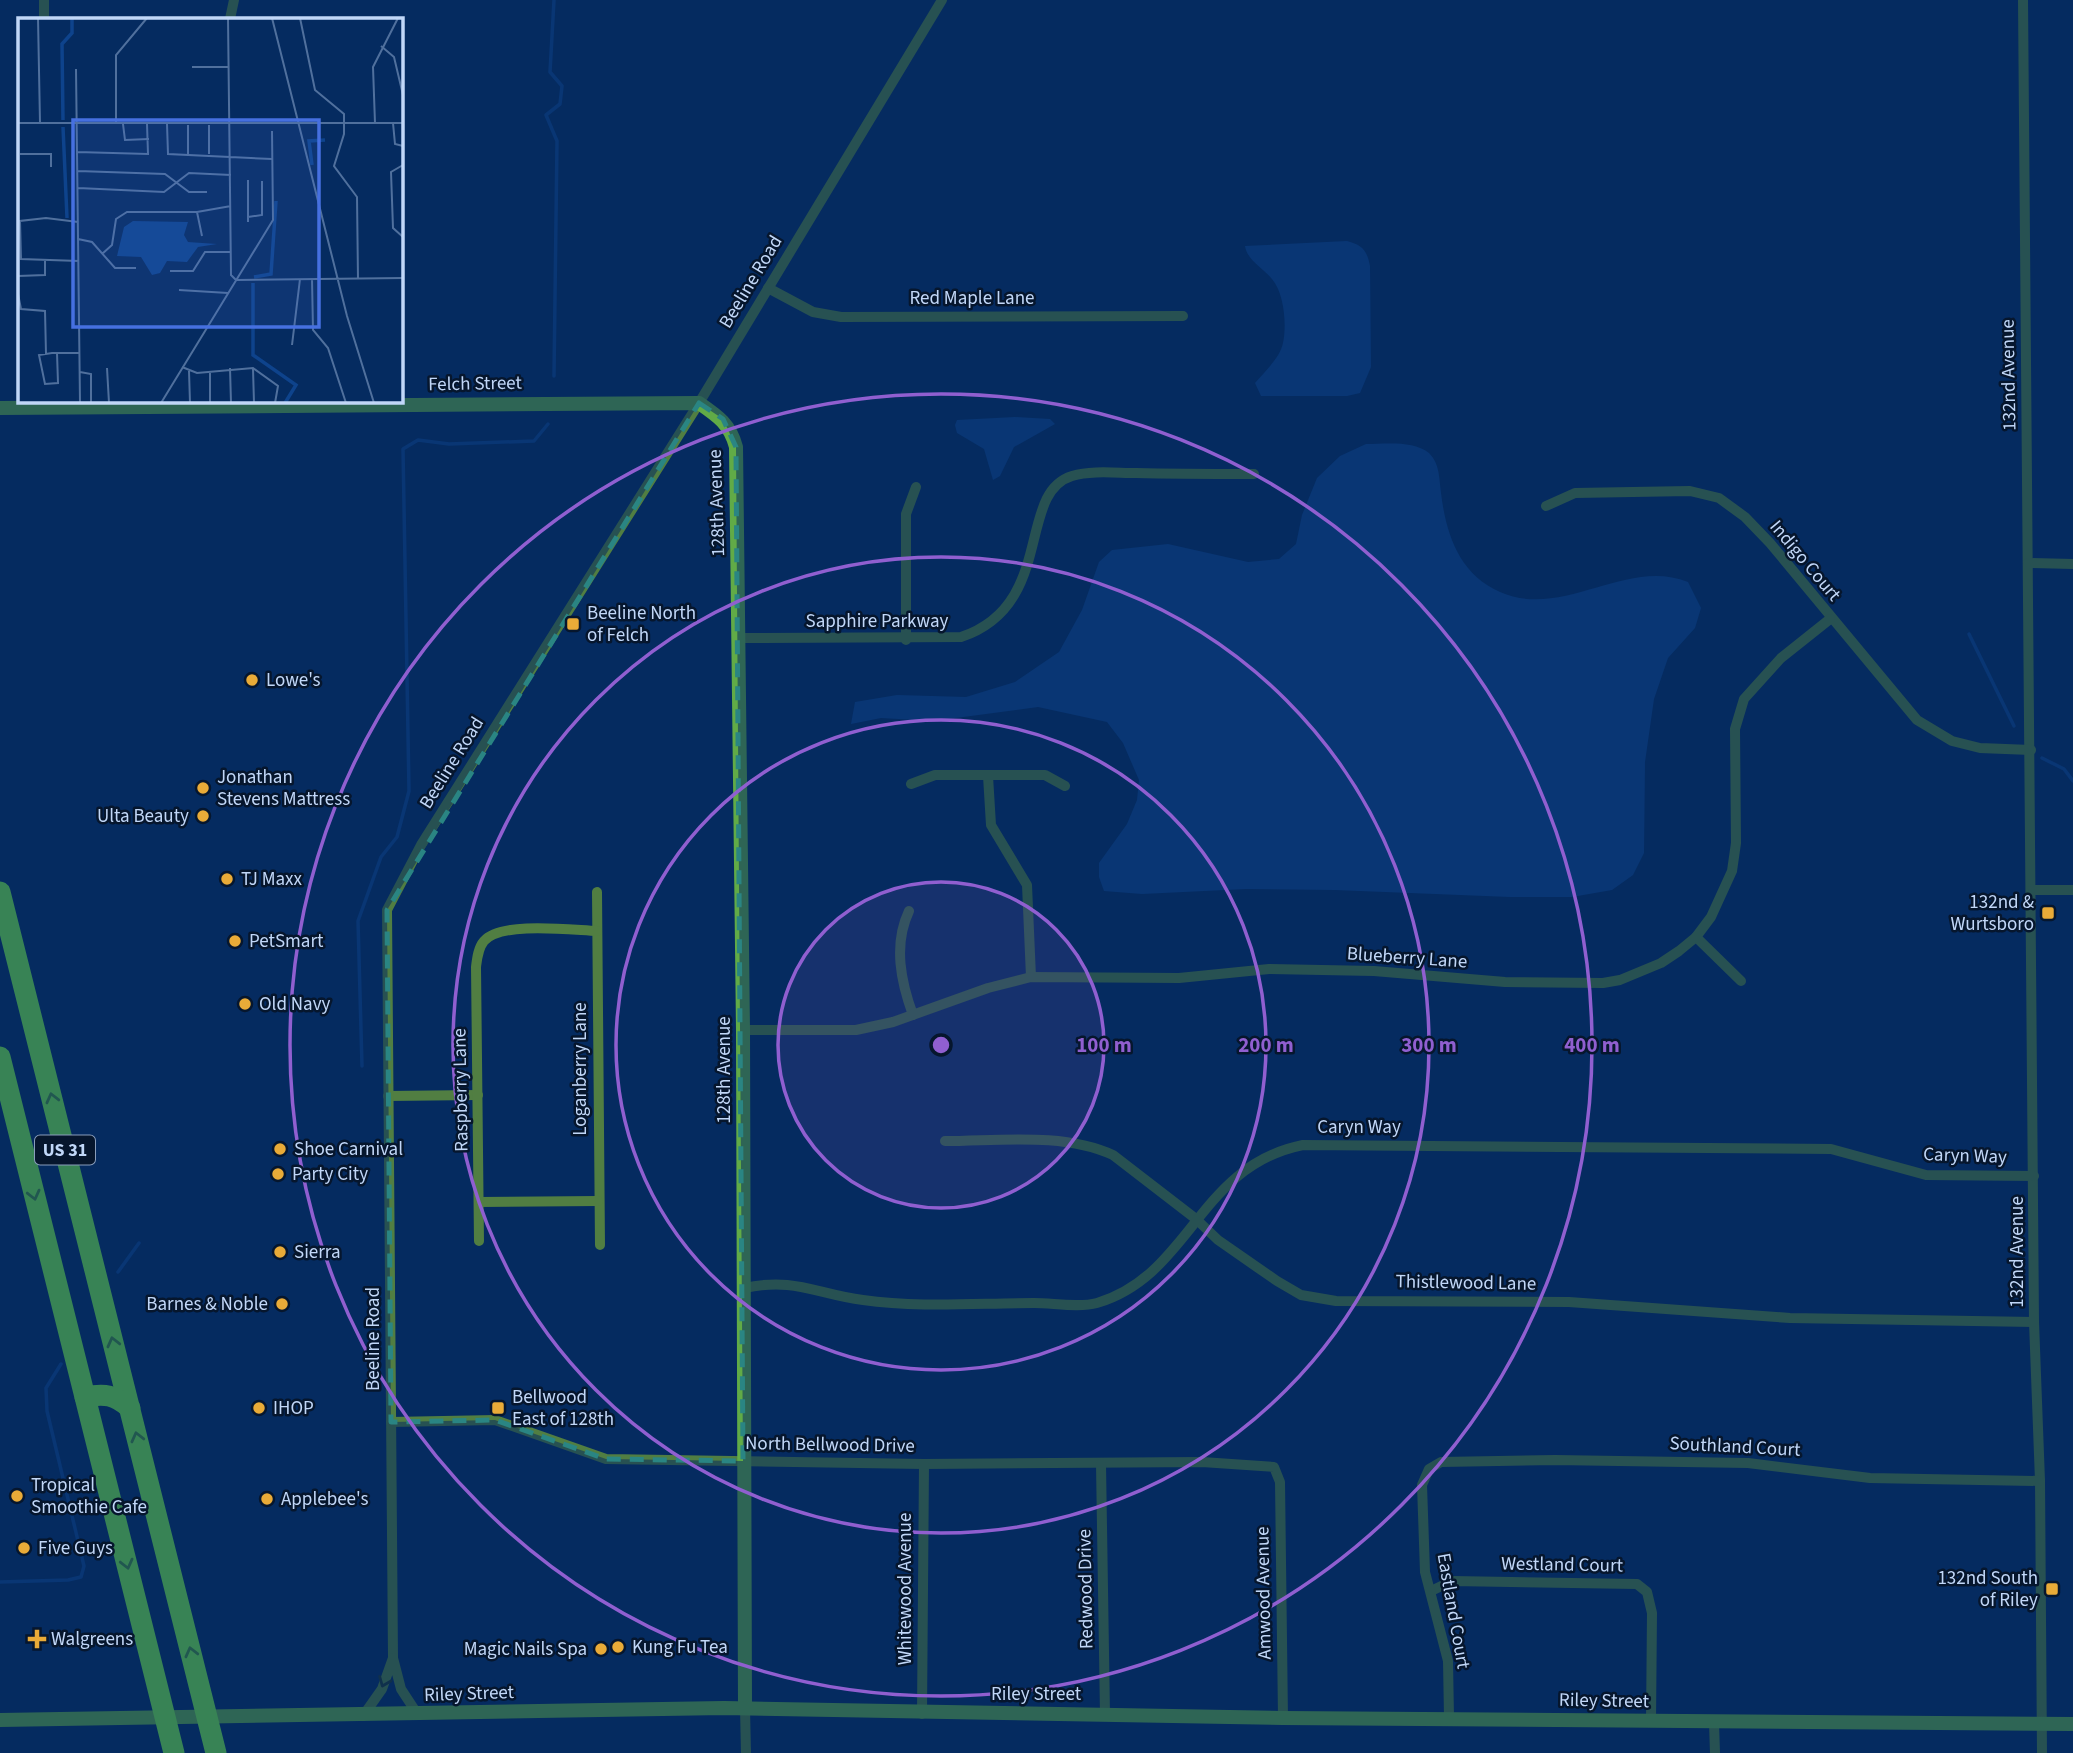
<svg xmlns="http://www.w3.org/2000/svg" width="2073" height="1753" font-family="'Source Sans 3',sans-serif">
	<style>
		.water { fill: #0e438c }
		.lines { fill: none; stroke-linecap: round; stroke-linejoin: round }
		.stream { stroke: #0e438c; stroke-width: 3.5 }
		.street { stroke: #517e42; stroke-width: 10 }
		.secondary { stroke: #61ab47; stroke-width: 14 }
		.highway { stroke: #76ed48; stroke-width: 21 }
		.oneway { stroke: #448c3c }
		.oneway2 { stroke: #1c3533 }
		.marked { fill: none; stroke: #2a8583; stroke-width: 5; stroke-dasharray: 14 9; stroke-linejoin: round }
		.ring { fill: none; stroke: #905fd0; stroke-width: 3.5 }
		.poi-dot { fill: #e9ab38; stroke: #06162d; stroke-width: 2.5 }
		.labels { text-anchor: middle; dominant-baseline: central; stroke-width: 5; stroke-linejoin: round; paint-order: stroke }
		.shield { fill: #06162d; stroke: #899dbb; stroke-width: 2 }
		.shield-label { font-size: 18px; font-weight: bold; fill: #c1d7f8 }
		.street-label { font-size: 19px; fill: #c1d7f8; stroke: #06162d }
		.poi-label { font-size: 19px; fill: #c1d7f8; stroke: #06162d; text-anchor: start }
		.inset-river { fill: none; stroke: #0e438c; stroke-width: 3.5 }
		.inset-road { fill: none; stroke: #50709d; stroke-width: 2 }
		.view { fill: #4670e0; fill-opacity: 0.15; stroke: #4670e0; stroke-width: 3.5 }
		.inset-edge { fill: none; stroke: #c1d7f8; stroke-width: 3.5 }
		.centre { fill: #905fd0; stroke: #06162d; stroke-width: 3.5 }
		.ring-label { font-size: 21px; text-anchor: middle; font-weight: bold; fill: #905fd0; stroke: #06162d; stroke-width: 5; stroke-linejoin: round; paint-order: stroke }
	</style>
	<rect width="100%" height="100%" fill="#052b60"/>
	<g class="water">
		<path d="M1347,241C1362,245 1367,250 1370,266L1371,367L1360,393L1347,396H1261L1255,383C1265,371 1280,358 1283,343C1287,324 1284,293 1272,279C1263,268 1247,260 1245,246Z"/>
		<path d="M1015,417L1050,419L1055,424L1014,447L1000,476L993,480L984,449L957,433L955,425L957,420Z"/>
		<path d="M1366,444C1385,444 1413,440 1429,453C1440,464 1439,478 1441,493C1446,534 1459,574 1500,592C1563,620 1626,557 1688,582L1701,608L1695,628L1668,658L1654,699L1645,762L1644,853L1633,875L1612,890L1572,897H1510L1335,890L1246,889L1142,894L1104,891L1099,877V863L1127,824L1137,800L1139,780L1123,743L1107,722L1038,707L933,721L881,718L851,724L855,702L897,695L966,697L1015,682L1059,652L1082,610L1099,562L1112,550L1168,544L1248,562L1279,559L1296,544L1302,515L1317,478L1340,456Z"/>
	</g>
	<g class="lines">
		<g class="stream">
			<path d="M554,376L557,141L546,115L560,104L562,86L550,72L554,0"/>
			<path d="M1969,634L2014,726"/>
			<path d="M2042,758L2064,769L2073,781"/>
			<path d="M362,1066L358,921L381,857L397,837L409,791L403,449L418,440L449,444L534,441L548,424"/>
			<path d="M118,1272L139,1243"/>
			<path d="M0,1582L68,1580L81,1577L84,1566L47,1411L46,1388L61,1364"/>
		</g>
		<g class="street">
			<path d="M44,0V19"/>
			<path d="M2023,0L2034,1322L2040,1481L2042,1753"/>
			<path d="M230,19L234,0"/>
			<path d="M768,288L813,312L841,317L1183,316"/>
			<path d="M1546,506L1575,493L1690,491L1719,498L1745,517L1770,543L1917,720L1952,741L1980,748L2031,750"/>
			<path d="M2028,563L2073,564"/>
			<path d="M739,638L961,637C1056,605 1016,493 1072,476C1092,470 1116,473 1136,473C1176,474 1215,474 1254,474"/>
			<path d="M906,640V514L916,487"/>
			<path d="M988,776L991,825L1027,885L1031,977"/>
			<path d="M911,784L935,775H1045L1065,786"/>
			<path d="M2033,890H2073"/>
			<path d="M597,892L600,1245"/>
			<path d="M909,911C893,945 901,982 913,1015"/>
			<path d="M1696,937L1741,981"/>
			<path d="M743,1030H856L893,1022L988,988L1031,977L1179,978L1269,969L1374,971L1505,982L1603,983L1620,980L1661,963L1679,951L1696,937L1711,917L1732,871L1736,843L1735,729L1744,699L1781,658L1830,619"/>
			<path d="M388,1096L478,1095"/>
			<path d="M945,1141C998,1141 1063,1132 1113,1155L1196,1219L1218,1240L1277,1281L1301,1295L1336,1301L1569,1302L1790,1318L2034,1322"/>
			<path d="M479,1202L598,1201"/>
			<path d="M479,1241L476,967C477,959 478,948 484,941C502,921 571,930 597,931"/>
			<path d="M744,1288C795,1277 816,1294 863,1300C919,1308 978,1303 1034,1303C1053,1303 1079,1308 1097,1303C1191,1275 1198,1166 1303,1145L1831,1149L1926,1175L2034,1176"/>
			<path d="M391,1422L495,1420L606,1459L924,1464L1202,1462L1274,1467L1280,1482L1283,1718"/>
			<path d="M1101,1464L1105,1714"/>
			<path d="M1431,1591L1452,1581L1637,1584L1647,1592L1652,1613L1651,1721"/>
			<path d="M393,1658L387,910L421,845L699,403L942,0"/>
			<path d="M745,1708L746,1753"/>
			<path d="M922,1714L924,1464"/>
			<path d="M363,1716L382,1689L393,1658L401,1689L418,1715"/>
			<path d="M1449,1717L1448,1661L1425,1572L1422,1485L1429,1469L1441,1462L1555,1460L1748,1463L1870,1478L2040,1481"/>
			<path d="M1714,1723L1715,1753"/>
		</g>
		<g class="secondary">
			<path d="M0,408L699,403C718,416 730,424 736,447L743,1030L745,1708"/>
			<path d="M0,1720L724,1708L1283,1718L2073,1724"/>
		</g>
		<g class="highway">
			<path d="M0,892L216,1753"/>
			<path d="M0,1057L174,1753"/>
			<path d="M85,1397C105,1393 115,1395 130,1408"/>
		</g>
	</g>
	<defs><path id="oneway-chevron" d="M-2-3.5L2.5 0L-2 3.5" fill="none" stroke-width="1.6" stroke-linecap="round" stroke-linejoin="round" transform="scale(1.75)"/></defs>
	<g class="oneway">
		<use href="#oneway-chevron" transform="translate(52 1098) rotate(-104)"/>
		<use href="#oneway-chevron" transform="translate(34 1195) rotate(76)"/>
		<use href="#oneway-chevron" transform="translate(113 1342) rotate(-104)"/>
		<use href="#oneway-chevron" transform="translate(137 1437) rotate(-104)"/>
		<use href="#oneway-chevron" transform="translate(127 1564) rotate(76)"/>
		<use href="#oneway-chevron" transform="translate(191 1652) rotate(-104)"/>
	</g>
	<use class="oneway2" href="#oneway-chevron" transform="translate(384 1682) rotate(112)"/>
	<path d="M0 0H2073V1753H0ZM699,403L723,419L736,447L743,1461L606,1459L495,1420L391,1422L387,910Z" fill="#052b60" fill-opacity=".55" fill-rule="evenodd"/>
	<path class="marked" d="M699,403L723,419L736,447L743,1461L606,1459L495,1420L391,1422L387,910Z"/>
	<circle cx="941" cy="1045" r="163" fill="#905fd0" fill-opacity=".12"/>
	<g class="ring">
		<circle cx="941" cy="1045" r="163"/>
		<circle cx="941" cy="1045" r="325"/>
		<circle cx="941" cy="1045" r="488"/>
		<circle cx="941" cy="1045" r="651"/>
	</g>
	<g class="poi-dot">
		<rect x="566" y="617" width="14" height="14" rx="3.5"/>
		<circle cx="252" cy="680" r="7"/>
		<circle cx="203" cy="788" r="7"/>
		<circle cx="203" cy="816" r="7"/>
		<circle cx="227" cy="879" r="7"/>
		<rect x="2041" y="906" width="14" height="14" rx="3.5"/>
		<circle cx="235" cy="941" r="7"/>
		<circle cx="245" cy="1004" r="7"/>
		<circle cx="280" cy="1149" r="7"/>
		<circle cx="278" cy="1174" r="7"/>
		<circle cx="280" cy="1252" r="7"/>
		<circle cx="282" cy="1304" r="7"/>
		<circle cx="259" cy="1408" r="7"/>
		<rect x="491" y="1401" width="14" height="14" rx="3.5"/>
		<circle cx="17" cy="1496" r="7"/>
		<circle cx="267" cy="1499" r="7"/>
		<circle cx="24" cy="1548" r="7"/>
		<rect x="2045" y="1582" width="14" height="14" rx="3.5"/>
		<path d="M33.5 1628.5h7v7h7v7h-7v7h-7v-7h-7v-7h7z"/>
		<circle cx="618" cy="1647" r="7"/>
		<circle cx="601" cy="1649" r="7"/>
	</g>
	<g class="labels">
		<rect class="shield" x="35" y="1135.5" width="60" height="29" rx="5"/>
		<g class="shield-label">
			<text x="65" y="1150">US 31</text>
		</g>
		<g class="street-label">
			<text transform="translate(751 282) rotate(-59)">Beeline Road</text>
			<text x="972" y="298">Red Maple Lane</text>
			<text transform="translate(2009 375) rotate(-91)">132nd Avenue</text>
			<text transform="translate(475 384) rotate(-1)">Felch Street</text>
			<text transform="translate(717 503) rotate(-92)">128th Avenue</text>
			<text transform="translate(1805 561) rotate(50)">Indigo Court</text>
			<text x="877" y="621">Sapphire Parkway</text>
			<text transform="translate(452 763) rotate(-58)">Beeline Road</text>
			<text transform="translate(1407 958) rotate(4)">Blueberry Lane</text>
			<text transform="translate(580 1069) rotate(-90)">Loganberry Lane</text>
			<text transform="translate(724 1070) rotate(-90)">128th Avenue</text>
			<text transform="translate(461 1090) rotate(-91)">Raspberry Lane</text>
			<text x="1359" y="1127">Caryn Way</text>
			<text transform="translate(1965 1156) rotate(2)">Caryn Way</text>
			<text transform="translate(2017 1252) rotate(-90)">132nd Avenue</text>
			<text transform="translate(1466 1283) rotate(1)">Thistlewood Lane</text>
			<text transform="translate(373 1339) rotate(-90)">Beeline Road</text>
			<text transform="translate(830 1445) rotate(1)">North Bellwood Drive</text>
			<text transform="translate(1735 1447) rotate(3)">Southland Court</text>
			<text transform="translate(1562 1565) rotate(1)">Westland Court</text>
			<text transform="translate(905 1589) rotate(-90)">Whitewood Avenue</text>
			<text transform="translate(1086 1589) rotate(-91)">Redwood Drive</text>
			<text transform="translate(1264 1593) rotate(-91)">Amwood Avenue</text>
			<text transform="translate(1453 1611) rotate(80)">Eastland Court</text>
			<text transform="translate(469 1694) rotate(-2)">Riley Street</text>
			<text x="1036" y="1694">Riley Street</text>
			<text transform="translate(1604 1701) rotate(1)">Riley Street</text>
		</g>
		<g class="poi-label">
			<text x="587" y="613">Beeline North<tspan x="587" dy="22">of Felch</tspan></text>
			<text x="266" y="680">Lowe's</text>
			<text x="217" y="777">Jonathan<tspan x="217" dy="22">Stevens Mattress</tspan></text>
			<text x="189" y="816" text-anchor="end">Ulta Beauty</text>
			<text x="241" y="879">TJ Maxx</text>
			<text x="2034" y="902" text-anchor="end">132nd &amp;<tspan x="2034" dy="22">Wurtsboro</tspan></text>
			<text x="249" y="941">PetSmart</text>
			<text x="259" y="1004">Old Navy</text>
			<text x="294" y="1149">Shoe Carnival</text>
			<text x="292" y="1174">Party City</text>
			<text x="294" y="1252">Sierra</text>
			<text x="268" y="1304" text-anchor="end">Barnes &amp; Noble</text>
			<text x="512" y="1397">Bellwood<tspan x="512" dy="22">East of 128th</tspan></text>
			<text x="273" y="1408">IHOP</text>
			<text x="31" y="1485">Tropical<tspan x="31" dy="22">Smoothie Cafe</tspan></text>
			<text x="281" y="1499">Applebee's</text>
			<text x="38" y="1548">Five Guys</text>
			<text x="2038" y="1578" text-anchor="end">132nd South<tspan x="2038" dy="22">of Riley</tspan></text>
			<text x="51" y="1639">Walgreens</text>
			<text x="632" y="1647">Kung Fu Tea</text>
			<text x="587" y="1649" text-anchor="end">Magic Nails Spa</text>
		</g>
	</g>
	<g transform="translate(18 18)">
		<rect width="385" height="385" fill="#052b60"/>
		<path d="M115,203L170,204L166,217L170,224L199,226L180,229L169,244L149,243L142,255L134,257L123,239L99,238L106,209Z" fill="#0e438c"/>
		<path class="inset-river" d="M45,102L44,26L54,15V0M45,109L49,200M294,147L291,123L307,122M236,259L253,256L258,183M235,265V337L278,367L267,385"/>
		<path class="inset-road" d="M20,0L22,105M210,0L213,257L218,262M254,0L329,298L356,385M282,0L297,72L326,96V116L316,148L339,179L340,261M363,28L376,39L385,77M174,49H211M58,51L62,385M0,105H385M98,105V37L129,0M357,105L355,49L380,0M375,105L377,126L385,128M105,106L107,122L131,121M149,106L150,136L254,141M170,107V136M59,134L130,136L129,106M2,136H33V149M191,136V107M385,147L373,154L375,210L385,219M60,153L147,156L171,174H189M230,162V204M60,170L146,174L171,155L213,157M179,194L184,218M230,199L244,197V163M60,204L28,200L2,203L3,241L61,243M60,221L74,224L97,250H118M84,236L94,227L98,201L109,194H179L213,188M152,253H175L187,234H213M0,258L27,257V243M294,261L295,312L310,330L328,385M219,262L385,260M161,272L210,275M0,276L3,291L27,293L28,336M274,327L282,261M39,335L40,365L27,366L21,337L34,335H61M164,349L179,355L235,350L260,368L257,385M89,350L91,385M212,350L213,385M235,351L236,385M171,353L172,385M192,353V385M62,354L73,356V385M143,385L255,202L254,113"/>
		<path class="view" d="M55,102H301V309H55Z"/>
		<rect width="385" height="385" class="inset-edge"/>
	</g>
	<circle cx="941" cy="1045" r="10" class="centre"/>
	<g class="ring-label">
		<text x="1104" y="1052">100 m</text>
		<text x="1266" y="1052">200 m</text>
		<text x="1429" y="1052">300 m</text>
		<text x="1592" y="1052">400 m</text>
	</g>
</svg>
